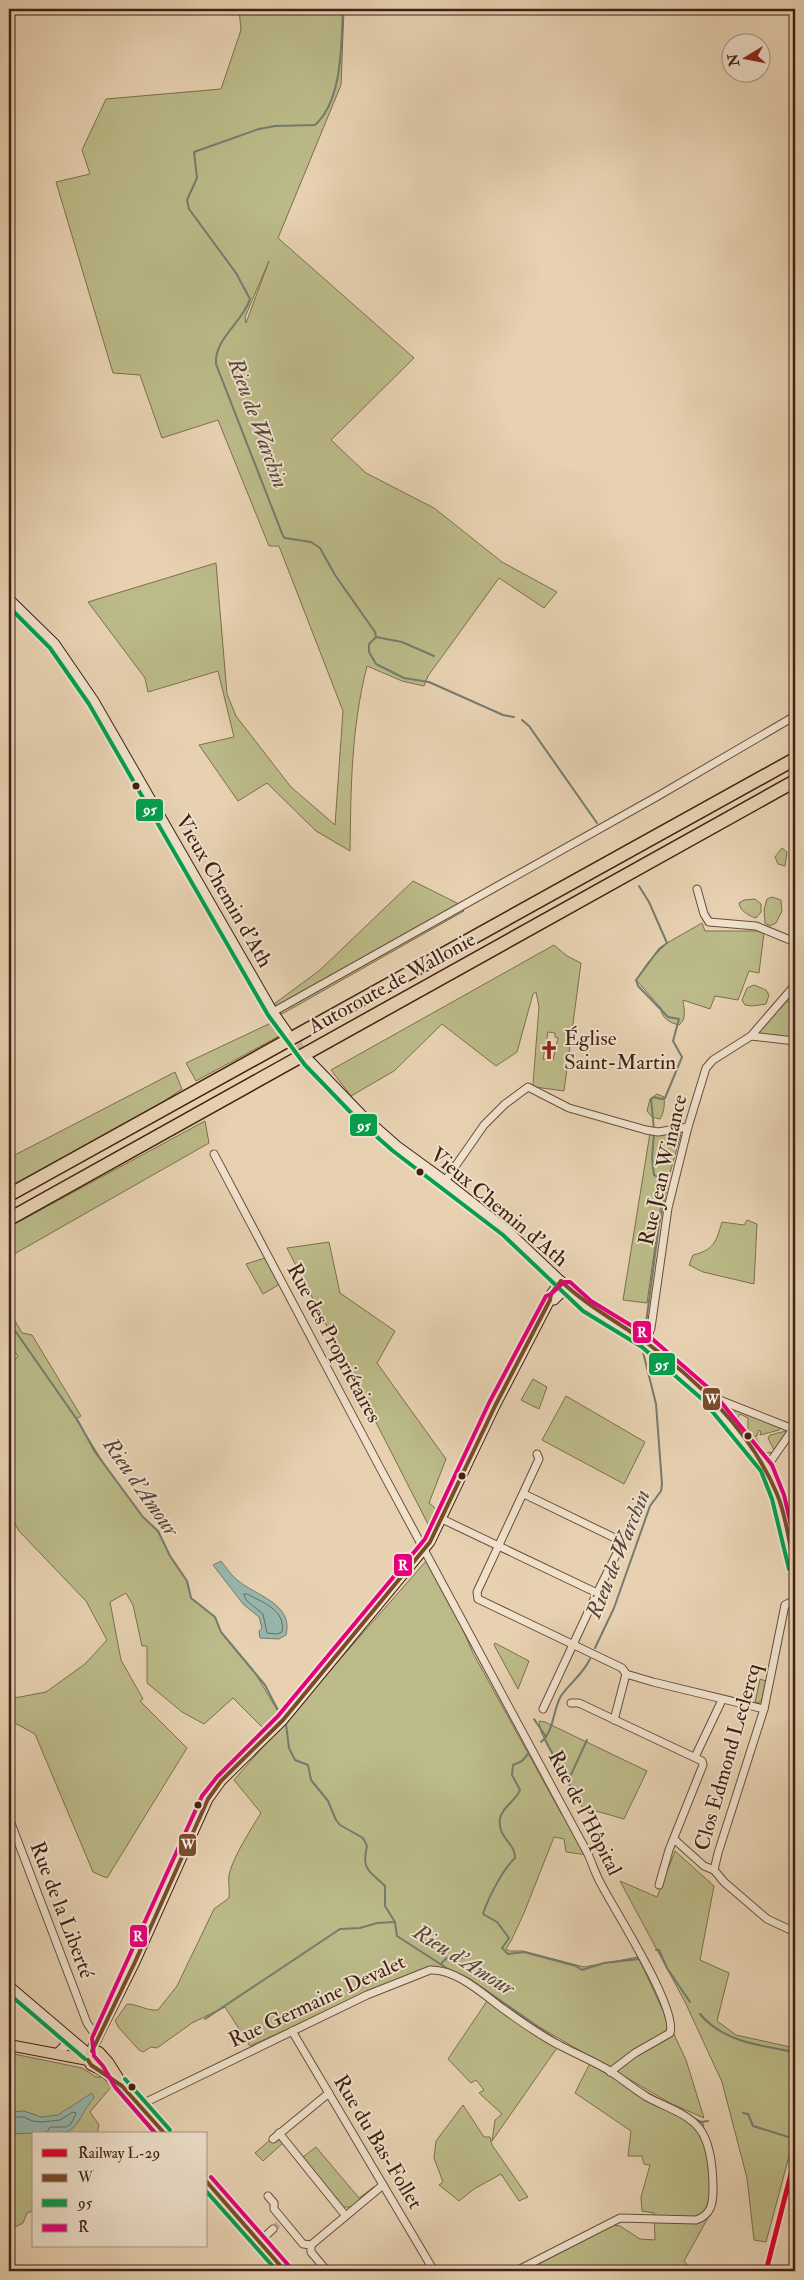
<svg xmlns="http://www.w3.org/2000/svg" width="804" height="2280" font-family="'IM FELL Double Pica',serif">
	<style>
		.green { fill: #bbba88; stroke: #7e6e4e; fill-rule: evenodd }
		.water { fill: #97b7ad; stroke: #757b6f }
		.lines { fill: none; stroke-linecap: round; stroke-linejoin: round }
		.shore { stroke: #6c6c60; stroke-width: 1 }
		.stream { stroke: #757b6f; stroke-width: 2 }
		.street-tunnel { stroke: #c6ae91; stroke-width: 7; stroke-dasharray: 7 3.5; stroke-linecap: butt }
		.secondary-tunnel { stroke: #c6ae91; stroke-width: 9; stroke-dasharray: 9 4.5; stroke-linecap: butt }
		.street-casing { stroke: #6a4d3a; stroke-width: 9 }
		.secondary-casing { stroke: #412113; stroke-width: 11 }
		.primary-casing { stroke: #412113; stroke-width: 12 }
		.highway-casing { stroke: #412113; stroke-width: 15 }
		.street { stroke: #efe1cc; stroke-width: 7 }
		.secondary { stroke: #efe1cc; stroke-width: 9 }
		.primary { stroke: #e7d1b1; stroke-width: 10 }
		.highway { stroke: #e7d1b1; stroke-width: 12 }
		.bus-1-casing { stroke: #efe1cc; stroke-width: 8 }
		.bus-2-casing { stroke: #efe1cc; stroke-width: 8 }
		.bus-3-casing { stroke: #efe1cc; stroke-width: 8 }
		.bus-1 { stroke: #7a4b2a; stroke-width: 4 }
		.bus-2 { stroke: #039f4e; stroke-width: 4 }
		.bus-3 { stroke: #e5007d; stroke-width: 4 }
		.rail-1-casing { stroke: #efe1cc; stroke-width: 9 }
		.rail-1 { stroke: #e4002b; stroke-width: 5 }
		.bus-dot { fill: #412113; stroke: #efe1cc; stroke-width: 2 }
		.labels { text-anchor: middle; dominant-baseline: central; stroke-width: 4; stroke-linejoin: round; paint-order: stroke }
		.street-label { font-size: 21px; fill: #412113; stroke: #efe1cc }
		.poi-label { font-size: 21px; fill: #412113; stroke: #efe1cc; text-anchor: start }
		.water-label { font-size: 22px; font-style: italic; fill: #56463a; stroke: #efe1cc }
		.line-badge { stroke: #efe1cc; stroke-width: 2 }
		.badge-label { font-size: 14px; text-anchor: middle; font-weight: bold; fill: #fff }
	</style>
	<rect width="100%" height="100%" fill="#e7d1b1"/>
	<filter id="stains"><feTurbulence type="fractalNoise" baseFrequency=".004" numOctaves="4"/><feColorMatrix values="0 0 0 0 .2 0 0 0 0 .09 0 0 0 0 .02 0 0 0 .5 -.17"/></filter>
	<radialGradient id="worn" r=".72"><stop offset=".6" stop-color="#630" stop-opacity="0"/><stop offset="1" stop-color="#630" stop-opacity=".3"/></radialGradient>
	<g class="green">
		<path d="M239,9H344L341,85L278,238L414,358L331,440L366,473L434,508L502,562L557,592L544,608L499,578L428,676L424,686L402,681L367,666C351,730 351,786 350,851L316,831L267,783L238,801L199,745L234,737L218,671L148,692L145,678L88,602L216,563L227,694L236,716L291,787L335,825L343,711L279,546H269L218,420L162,438L140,375L113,373L56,182L90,174L82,150L106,99L221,89L241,30ZM269,261L246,323L245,317Z"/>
		<path d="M782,848L787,852L785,866L778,864L775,857Z"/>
		<path d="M413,881L457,903L464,911L282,1014L274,1004L320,970Z"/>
		<path d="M772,897L781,900L782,911L776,923L770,926L765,923L764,910L767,899Z"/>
		<path d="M755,899L761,904V912L756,918C749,916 740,911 739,903L744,900Z"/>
		<path d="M702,923L705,931H759L764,933L759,973L749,971L738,1000L715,996L710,1009L683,1000C684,1009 687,1019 679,1025C670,1023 661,1018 661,1008L636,980L649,961L667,943Z"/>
		<path d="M554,945L567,956L581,963L564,1091L535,1087L533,1084L539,1007L536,992L533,994L517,1052L496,1066L442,1024L394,1071L351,1096L331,1070ZM548,1032L555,1033V1037L558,1038L553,1060L543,1059Z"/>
		<path d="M754,985L766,990L769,995L766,1004L752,1006L745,1005L742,1000L747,988Z"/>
		<path d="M787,1001L795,1005V1038L757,1034Z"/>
		<path d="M273,1022L281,1035L196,1081L186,1063Z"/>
		<path d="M175,1072L182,1089L160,1104L9,1187V1158Z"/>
		<path d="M657,1094L664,1097C665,1104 664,1113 660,1119L652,1117L647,1111L650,1099Z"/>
		<path d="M205,1121L209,1143L9,1257V1227Z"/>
		<path d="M650,1133L681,1134L668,1180L663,1190L647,1303L623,1300Z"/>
		<path d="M747,1220L757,1224L754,1284L703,1272L689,1265L693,1255C714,1250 716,1242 722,1222L744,1225Z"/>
		<path d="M329,1242L340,1293L395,1331L377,1363L446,1459L429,1503L440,1512L432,1532L287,1248Z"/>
		<path d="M268,1257L285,1281L263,1294L246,1264Z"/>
		<path d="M9,1311L22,1333L32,1335L81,1416L76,1419L103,1462L143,1517L158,1531L171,1558L187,1581L191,1598L215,1617L221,1632L254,1671L283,1720L268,1733L233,1698L204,1724L182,1712L147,1683V1646H142L133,1605L126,1593L110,1602L121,1660L143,1699L140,1701L187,1748L107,1878L93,1872L35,1734L9,1720V1699L46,1692L85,1664L107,1640L86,1601L19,1531L9,1512V1362L18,1357L9,1340Z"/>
		<path d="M533,1379L547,1387L539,1409L521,1400Z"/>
		<path d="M566,1396L645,1442L624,1484L542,1440Z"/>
		<path d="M738,1410L781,1427L779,1430L760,1435L761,1432L759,1430L757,1436L752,1437L748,1431V1418L740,1414L738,1417L746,1429L744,1431L733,1417V1412Z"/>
		<path d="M786,1431V1433L775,1452L768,1438L770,1435Z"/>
		<path d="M756,1438L765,1453L771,1452L773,1454L770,1457L762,1456L752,1442V1439Z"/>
		<path d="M427,1560L450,1600L473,1653L562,1815L565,1814L587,1855L566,1852L564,1839L554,1837L524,1913L512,1939L506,1949L510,1951H523L584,1967L638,1957L686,2060L704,2118L670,2103L498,2003L559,2045L492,2141L495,2120L502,2114L479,2093L484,2090L476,2080L471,2083L448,2059L489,1998L439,1967L427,1968L410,1974L250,2046L225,2007L192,2023L157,2048L151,2047L143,2052L139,2050L119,2028L115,2021L127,2004C138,2004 146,2011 158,2010L177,1986L214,1909L229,1898C230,1891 228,1882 229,1875C232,1859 252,1827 261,1813L234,1780Z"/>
		<path d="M495,1643L529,1661L518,1689L494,1645Z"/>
		<path d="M760,1679L766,1681L762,1700L758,1703H755Z"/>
		<path d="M539,1721L545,1722L647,1771L624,1819L582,1807L541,1732Z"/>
		<path d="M675,1851L714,1886L700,1960L729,1973L717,2021L736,2035L795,2048V2134L766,2242L754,2240L747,2178L722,2082L685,2002L620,1881L657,1897Z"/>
		<path d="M9,2053L82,2068L96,2077H103L111,2087L90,2112L99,2125L97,2134H34V2210L27,2213L23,2223L9,2230Z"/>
		<path d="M591,2061L703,2123L713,2183L710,2211L701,2219L709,2216L684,2261L688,2265L683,2271H525L613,2225L620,2226L640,2239L655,2240L654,2213L642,2211L641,2197L650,2165L644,2164L642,2156H628L631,2131L575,2093Z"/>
		<path d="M463,2105L484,2137H490L492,2145L528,2197L519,2201L501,2174L474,2189L459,2201L439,2185L443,2182L434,2158L436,2141Z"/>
		<path d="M271,2139H278L283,2143L263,2161L255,2153Z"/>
		<path d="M293,2145L303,2157L316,2147L359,2198L375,2186L353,2207H343Z"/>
	</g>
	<g class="water">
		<path d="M221,1561C226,1567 230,1574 236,1579C255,1596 294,1603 286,1635L279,1639L260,1638L259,1631L262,1628L259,1617L244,1605L213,1565Z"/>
		<path d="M92,2093L94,2098C82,2110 81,2125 67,2132L9,2134V2112L24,2111L41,2117L58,2115Z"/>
	</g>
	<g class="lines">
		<g class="shore">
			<path d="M244,1594H247C262,1602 286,1610 282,1632L277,1634L267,1633L263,1614L247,1601Z"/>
			<path d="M9,2117H24L32,2121L42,2122L60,2120L73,2112L76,2113L71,2124L66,2127H50L46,2134"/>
		</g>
		<g class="stream">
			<path d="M343,9C341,44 343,100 315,125L275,126L259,129L194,152L197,178L187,200L189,209L236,273L250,299C243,322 214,339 216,364L283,536L285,538L311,542L320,548L335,575L375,632L376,637L369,644V652L376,664L404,678L429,682L503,715L514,717"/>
			<path d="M376,637L402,642L434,656"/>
			<path d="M522,720L529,726L597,823"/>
			<path d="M639,886L649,902L667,943L659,949L636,980L638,986L668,1017L679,1019L673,1041L682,1057L665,1098L661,1099L654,1097L651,1099L654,1130"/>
			<path d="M9,1322L78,1421L95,1452L143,1517L158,1531L170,1556L187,1581L191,1598L215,1617L221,1632L265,1685L281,1716"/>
			<path d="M646,1323L659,1225L667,1185L666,1181L654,1175L652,1159L654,1134"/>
			<path d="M595,1648L614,1608L650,1506L661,1491L662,1484L656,1404L642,1348"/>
			<path d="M534,1719L546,1737"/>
			<path d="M286,1724L289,1748L295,1760L308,1765L311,1780L328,1801L336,1820L340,1825L363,1838L367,1846C361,1871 370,1871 385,1886V1906L395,1922L397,1936L448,1969L471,1980L557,2040"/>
			<path d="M545,1740L574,1793"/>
			<path d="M541,1742C554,1732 553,1709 561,1696C570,1683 583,1674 590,1659"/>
			<path d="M529,1753L522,1761L513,1765L512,1775L520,1790C516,1801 501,1808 500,1819C497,1837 516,1844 515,1858C503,1869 488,1898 483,1914L497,1922L509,1938L502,1948L508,1954L524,1952L576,1966L582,1970L604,1963L639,1959"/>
			<path d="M568,1781L587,1740"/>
			<path d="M656,1950H659L667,1968L690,2002"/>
			<path d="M441,1964C449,1953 456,1957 467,1958L471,1953"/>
			<path d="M700,2014C723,2042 762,2046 795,2052"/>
			<path d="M205,2019L340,1929L360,1928L377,1923L394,1922"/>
			<path d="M572,2048L593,2058"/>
			<path d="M743,2113L748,2114L753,2126L795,2139"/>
			<path d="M693,2118L701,2122L708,2121"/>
		</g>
		<path class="street-tunnel" d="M273,2229L281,2222"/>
		<path class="secondary-tunnel" d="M289,1034L307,1057"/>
		<g class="street-casing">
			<g id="street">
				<path d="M697,889L704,914L709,922L756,926L795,942"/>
				<path d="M273,1012L658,796L795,716"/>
				<path d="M751,1036L795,1041"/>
				<path d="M214,1154L379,1466L588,1854C592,1863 595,1873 600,1882C614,1910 678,2008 670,2033L635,2053L610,2072"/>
				<path d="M445,1181L484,1125L505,1104L528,1087L569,1108L646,1130L658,1132L688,1127"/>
				<path d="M646,1342L651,1328L668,1208L688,1127L706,1068L713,1060L751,1036L795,985"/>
				<path d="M707,1395L793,1429L766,1468"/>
				<path d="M537,1454L539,1459L477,1592L478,1599L622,1668L626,1674L653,1682L764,1709"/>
				<path d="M524,1494L619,1540L620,1547L597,1593"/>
				<path d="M442,1519L597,1593L543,1709"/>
				<path d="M571,1703H579L702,1761L703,1765L669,1850L659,1885"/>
				<path d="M614,1720L626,1674"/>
				<path d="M695,1757L722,1700"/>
				<path d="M9,1818L87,2023L98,2039"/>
				<path d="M675,1840L704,1866L714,1870L724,1882L767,1919L795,1932"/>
				<path d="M714,1870L718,1853L764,1709L785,1605L795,1600"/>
				<path d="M292,2031L434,2271"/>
				<path d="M140,2105L367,1995L430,1970C456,1969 482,1993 502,2008C520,2021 539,2035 559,2045C576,2054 593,2061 610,2071C622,2079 634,2089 647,2097C663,2106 687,2113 699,2128C711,2143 713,2171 713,2190C713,2204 711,2215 696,2220L620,2218L516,2271"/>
				<path d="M279,2133L345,2215"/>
				<path d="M273,2139L329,2093"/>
				<path d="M268,2196L274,2203V2209L303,2244L311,2245V2252L327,2271"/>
				<path d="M259,2242L273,2229"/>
				<path d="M311,2245L383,2185"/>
			</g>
		</g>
		<g class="secondary-casing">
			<g id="secondary">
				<path d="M9,599L55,644L94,701L273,1012L287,1032"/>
				<path d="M310,1061L364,1117L397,1146L445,1181L507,1230L587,1306L646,1342L707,1395L766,1468L778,1497L795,1568"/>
				<path d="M550,1300H554L567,1287"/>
				<path d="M9,1986L89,2054"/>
				<path d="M92,2051L93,2046L135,1962L208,1799L221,1781L283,1720L430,1542L495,1406L550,1300L551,1294L561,1281"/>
				<path d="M58,2053L66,2045L62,2034"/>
			</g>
		</g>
		<g class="primary-casing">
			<g id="primary">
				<path d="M9,2045L88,2060"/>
				<path d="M88,2060L91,2065C122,2078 142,2109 165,2134"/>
				<path d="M88,2060L91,2052H99L108,2062L120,2081"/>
				<path d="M206,2181L285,2271"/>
			</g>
		</g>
		<g class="highway-casing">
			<g id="highway">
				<path d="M9,1195L795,759"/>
				<path d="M9,1219L795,781"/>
			</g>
		</g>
		<use href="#street" class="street"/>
		<use href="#secondary" class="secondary"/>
		<use href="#primary" class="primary"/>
		<use href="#highway" class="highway"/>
		<g class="bus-1-casing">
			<g id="bus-1">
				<path d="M561,1281C587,1306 618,1322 647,1343C699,1382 752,1433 777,1494C787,1518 789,1544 795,1568"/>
				<path d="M92,2051L135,1962L208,1799L221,1781L283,1720L430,1542L495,1406L550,1300L551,1294L561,1281"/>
				<path d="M88,2060L91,2065L122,2086L165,2134"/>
				<path d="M206,2181L285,2271"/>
			</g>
		</g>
		<g class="bus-2-casing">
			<g id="bus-2">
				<path d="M9,607L50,648L89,704L268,1015L305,1065L360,1122L393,1151L503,1235L583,1311L642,1347L702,1399L761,1471L772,1499L789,1569"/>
				<path d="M9,1994L85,2059"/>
				<path d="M125,2079L170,2130"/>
				<path d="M116,2088L156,2134"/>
				<path d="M206,2191L277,2271"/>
			</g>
		</g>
		<g class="bus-3-casing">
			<g id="bus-3">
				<path d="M156,2134L115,2087L103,2066L94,2056L92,2038L202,1796L217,1777L278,1716L425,1539L489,1403L546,1296L551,1294L564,1282H570L591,1301L650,1337L712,1391L772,1465L784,1495L795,1542"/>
				<path d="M211,2177L290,2267"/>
			</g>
		</g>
		<use href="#bus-1" class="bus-1"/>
		<use href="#bus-2" class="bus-2"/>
		<use href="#bus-3" class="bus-3"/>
		<g class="rail-1-casing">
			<path id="rail-1" d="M766,2271L795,2158"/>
		</g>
		<use href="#rail-1" class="rail-1"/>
	</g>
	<defs>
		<g id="church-bare" transform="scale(1.5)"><path d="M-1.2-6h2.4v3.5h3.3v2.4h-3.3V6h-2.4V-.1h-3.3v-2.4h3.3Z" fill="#8f2418" stroke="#efe1cc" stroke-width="2.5" paint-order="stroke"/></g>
	</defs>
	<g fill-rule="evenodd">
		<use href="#church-bare" x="549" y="1050"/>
	</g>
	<g class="bus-dot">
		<circle cx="136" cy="786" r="4.5"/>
		<circle cx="420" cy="1172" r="4.5"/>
		<circle cx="748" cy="1436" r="4.5"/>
		<circle cx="462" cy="1476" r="4.5"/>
		<circle cx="198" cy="1805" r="4.5"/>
		<circle cx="132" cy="2087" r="4.5"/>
	</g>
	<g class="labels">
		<g class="street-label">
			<text transform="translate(224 891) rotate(60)">Vieux Chemin d'Ath</text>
			<text transform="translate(392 983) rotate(-29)">Autoroute de Wallonie</text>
			<text transform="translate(663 1170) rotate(-77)">Rue Jean Winance</text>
			<text transform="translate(499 1207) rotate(40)">Vieux Chemin d'Ath</text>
			<text transform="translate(334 1343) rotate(62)">Rue des Propriétaires</text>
			<text transform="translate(728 1757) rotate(-74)">Clos Edmond Leclercq</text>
			<text transform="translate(585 1813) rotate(63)">Rue de l'Hôpital</text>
			<text transform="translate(62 1910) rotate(69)">Rue de la Liberté</text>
			<text transform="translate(317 2001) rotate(-25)">Rue Germaine Devalet</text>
			<text transform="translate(378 2142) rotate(59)">Rue du Bas-Follet</text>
		</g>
		<g class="poi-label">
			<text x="564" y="1038">Église<tspan x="564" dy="24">Saint-Martin</tspan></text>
		</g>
		<g class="water-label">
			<text transform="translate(258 423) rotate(70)">Rieu de Warchin</text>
			<text transform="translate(141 1487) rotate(55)">Rieu d'Amour</text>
			<text transform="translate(618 1554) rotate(-68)">Rieu de Warchin</text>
			<text transform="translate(464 1960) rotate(32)">Rieu d'Amour</text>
		</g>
	</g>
	<g class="line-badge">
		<rect x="135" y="798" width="29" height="24" rx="5" fill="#039f4e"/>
		<rect x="349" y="1113" width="29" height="24" rx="5" fill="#039f4e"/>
		<rect x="632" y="1320" width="20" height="24" rx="5" fill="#e5007d"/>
		<rect x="648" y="1352" width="28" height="24" rx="5" fill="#039f4e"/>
		<rect x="702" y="1387" width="19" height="24" rx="5" fill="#7a4b2a"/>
		<rect x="393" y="1553" width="20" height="24" rx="5" fill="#e5007d"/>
		<rect x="178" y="1833" width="19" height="24" rx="5" fill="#7a4b2a"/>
		<rect x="129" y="1924" width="19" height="24" rx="5" fill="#e5007d"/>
	</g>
	<g class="badge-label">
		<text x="150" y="814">95</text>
		<text x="364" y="1130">95</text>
		<text x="642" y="1337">R</text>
		<text x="662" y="1369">95</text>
		<text x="712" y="1404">W</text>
		<text x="403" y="1570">R</text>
		<text x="188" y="1849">W</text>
		<text x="138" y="1941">R</text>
	</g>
	<rect width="804" height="2280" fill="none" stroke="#e7d1b1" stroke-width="30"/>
	<rect x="10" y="10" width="784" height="2260" fill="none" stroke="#412113" stroke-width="2.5"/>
	<rect x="15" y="15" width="774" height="2250" fill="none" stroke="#412113"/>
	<rect x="32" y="2132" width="175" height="115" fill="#efe1cc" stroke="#a99482"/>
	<rect x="42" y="2149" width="25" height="8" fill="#e4002b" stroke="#a99482"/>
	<text x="78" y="2158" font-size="15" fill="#412113">Railway L-29</text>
	<rect x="42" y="2174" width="25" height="8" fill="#7a4b2a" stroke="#a99482"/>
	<text x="78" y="2182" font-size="15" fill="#412113">W</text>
	<rect x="42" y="2199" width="25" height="8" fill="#039f4e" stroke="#a99482"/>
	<text x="78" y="2208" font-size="15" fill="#412113">95</text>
	<rect x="42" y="2224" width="25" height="8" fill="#e5007d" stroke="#a99482"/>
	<text x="78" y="2232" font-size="15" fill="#412113">R</text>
	<g transform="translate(746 58) rotate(260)"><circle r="24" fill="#efe1cc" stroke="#a99482"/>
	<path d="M0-4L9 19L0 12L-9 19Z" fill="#8f2418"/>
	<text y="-8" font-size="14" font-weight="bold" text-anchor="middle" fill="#412113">N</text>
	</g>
	<rect width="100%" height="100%" filter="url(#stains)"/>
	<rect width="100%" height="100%" fill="url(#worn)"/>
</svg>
